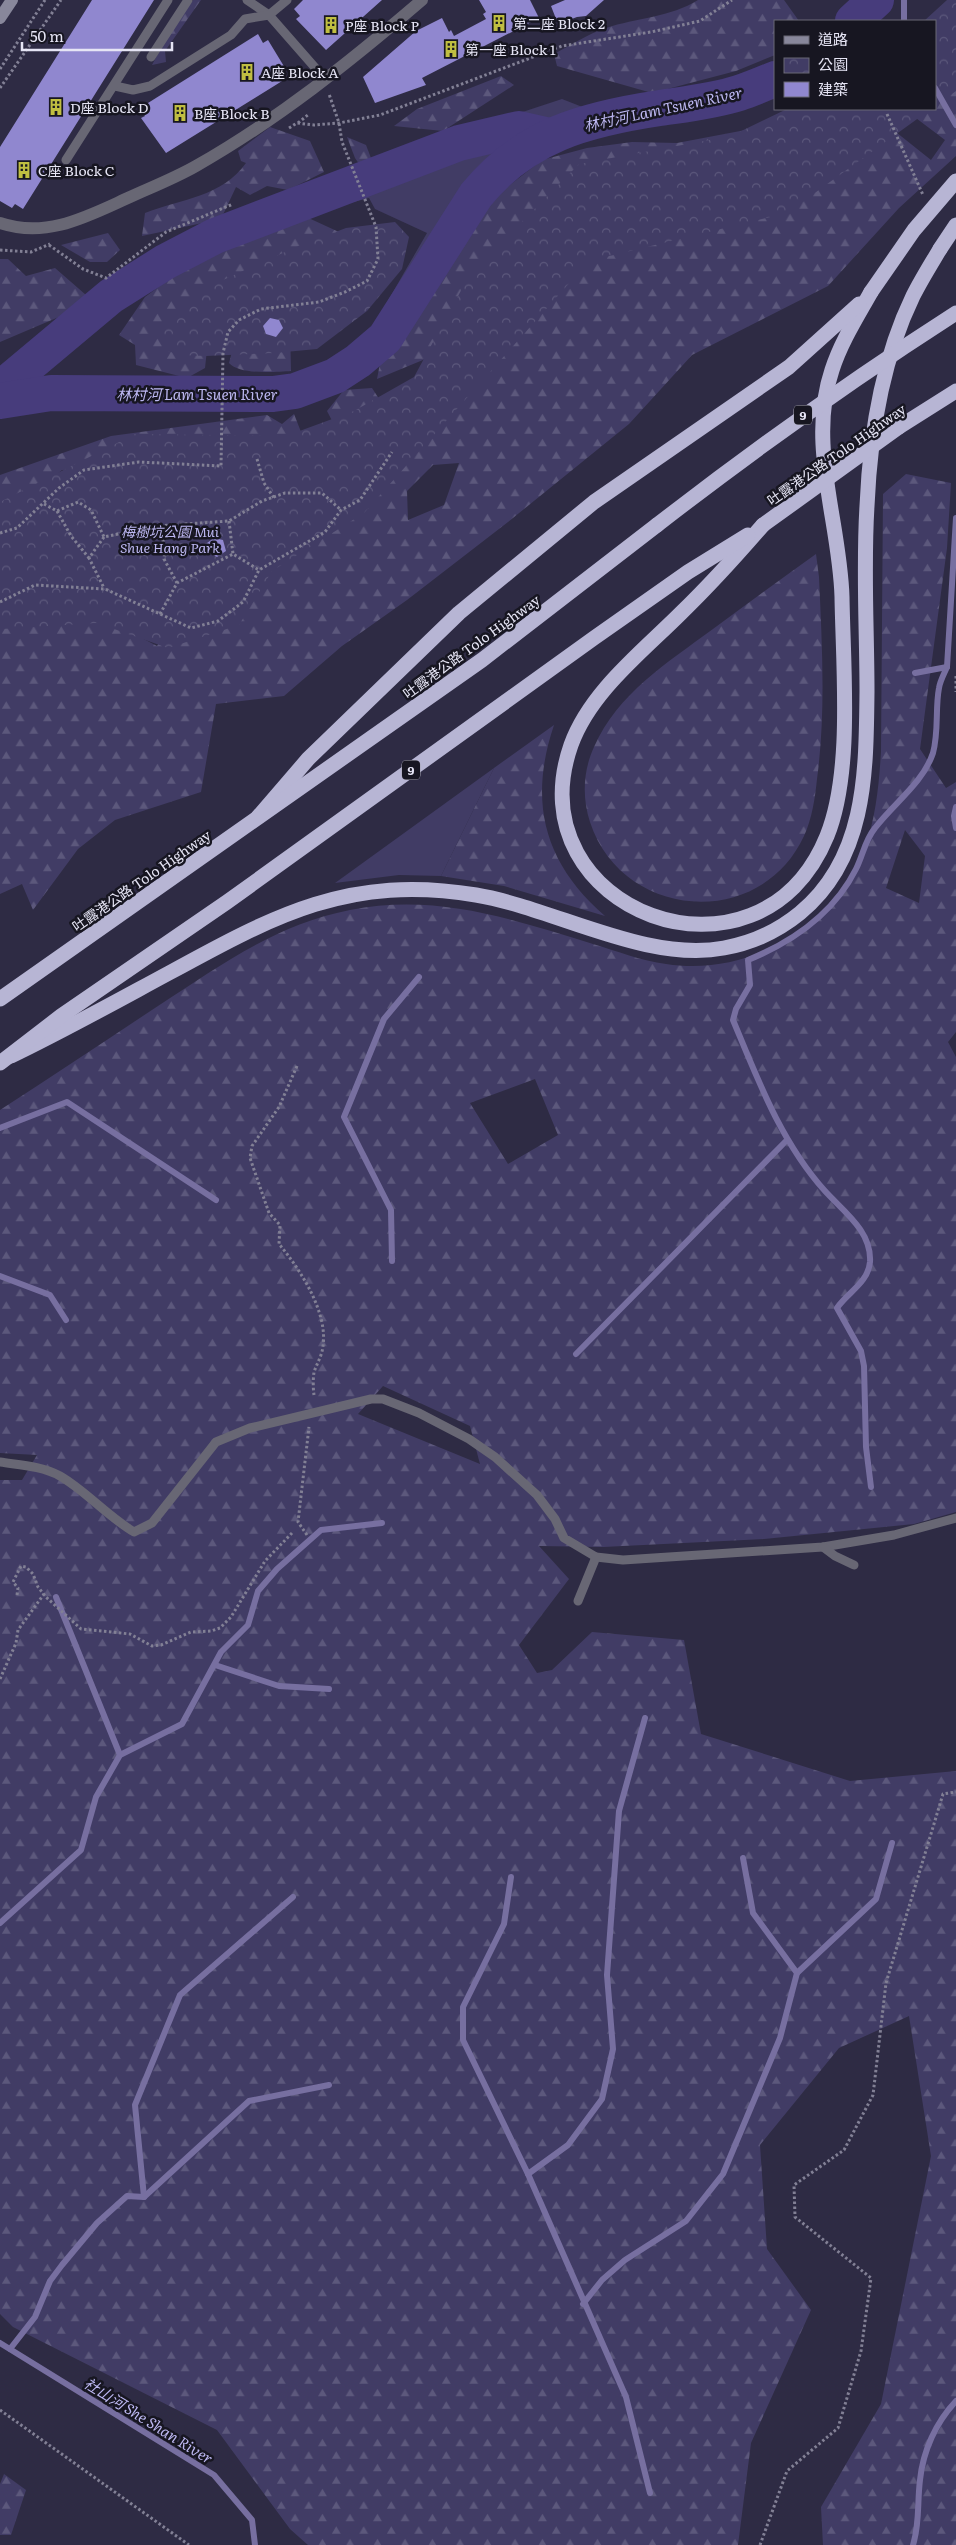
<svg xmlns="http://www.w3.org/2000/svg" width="956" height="2545" font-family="Literata,'Noto Sans TC',serif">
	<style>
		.grass { fill: #413c65 }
		.forest { fill: url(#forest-firs); fill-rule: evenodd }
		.park { fill: url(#park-crowns) }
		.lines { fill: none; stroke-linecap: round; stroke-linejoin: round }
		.stream { stroke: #776fa0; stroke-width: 6 }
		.river { stroke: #473c7c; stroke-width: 36 }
		.building { fill: #9087cf }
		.path { stroke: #828095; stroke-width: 3; stroke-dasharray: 2.5 2.5; stroke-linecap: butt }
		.lane { stroke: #686774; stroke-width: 9 }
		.street { stroke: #686774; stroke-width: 12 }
		.secondary { stroke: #88879b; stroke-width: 12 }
		.highway { stroke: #b7b5d4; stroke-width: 15 }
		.highway-bridge { stroke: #b7b5d4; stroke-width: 15 }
		.labels { text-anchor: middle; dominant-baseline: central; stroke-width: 5; stroke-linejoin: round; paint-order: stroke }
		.shield { fill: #171621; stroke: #a8a7b5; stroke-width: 1 }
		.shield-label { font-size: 12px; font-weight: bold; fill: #e6e5f5 }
		.poi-label { font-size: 14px; fill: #e6e5f5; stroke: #171621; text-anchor: start }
		.street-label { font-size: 14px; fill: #e6e5f5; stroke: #171621 }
		.park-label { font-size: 14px; font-style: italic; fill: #bcb7f1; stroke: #171621 }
		.water-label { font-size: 15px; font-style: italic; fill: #bcb7f1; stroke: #171621 }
	</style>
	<defs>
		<pattern id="forest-firs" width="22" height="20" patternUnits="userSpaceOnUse" patternTransform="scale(1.25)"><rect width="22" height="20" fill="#413c65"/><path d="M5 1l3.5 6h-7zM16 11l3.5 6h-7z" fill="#5c587c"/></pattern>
		<pattern id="park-crowns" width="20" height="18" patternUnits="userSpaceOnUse" patternTransform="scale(1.25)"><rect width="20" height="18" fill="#413c65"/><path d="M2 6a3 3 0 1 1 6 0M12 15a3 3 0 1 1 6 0" fill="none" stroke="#5c587c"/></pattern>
	</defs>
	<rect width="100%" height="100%" fill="#2e2b44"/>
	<g class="grass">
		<path d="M562,99L585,108L522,140L486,167L389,319L367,337L427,233L375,209L369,198L315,212L299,186Z"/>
		<path d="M494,768L441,876L399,875L335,883Z"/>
	</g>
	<g class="forest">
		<path d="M193,0H201L165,51L166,62L152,65L171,29Z"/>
		<path d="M698,0H784L799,21H775V55L736,71L652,93L557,66L554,54C571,45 588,34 606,28C636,18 671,17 698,0Z"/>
		<path d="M956,13V156L899,208L828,286L692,355L629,424L508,522L407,600L342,646L284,696L216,704L201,792L115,820L78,849L33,910L22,884L0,894V558L77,604L157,646L182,609L97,469L62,470L0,522V475L111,436L267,415L282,424L294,414L303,437L344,461L435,355L377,379L382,353L432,292L459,243L492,199L542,160L587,148L632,142L677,143L809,118L872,113L931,160L945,140L904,109H935V28ZM459,463L444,505L408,520L407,491L433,465Z"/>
		<path d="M501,76L514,85L443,131L394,126L417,109Z"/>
		<path d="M270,127L310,141L324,172L288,190L267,186L250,195L236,187L221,219L142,236L145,213C181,199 222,197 246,163L241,161L238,151Z"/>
		<path d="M347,137L366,145L374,166L364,171L355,158Z"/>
		<path d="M302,215L365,244L209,331L205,368L187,378L136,365L135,345L119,335L145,297L179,272L254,233Z"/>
		<path d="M108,233L120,250L107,262H90L61,245Z"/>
		<path d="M0,259H8L26,276L55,268L94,302L0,342Z"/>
		<path d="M290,326L291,371C275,372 240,375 229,363L237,333Z"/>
		<path d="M372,388L394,422L340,436L327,411L344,390Z"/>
		<path d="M906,474L951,483L947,548L920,749L946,788L956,782V1032L948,1042L956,1057V1512L914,1524L764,1539L603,1547L539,1546L569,1579L519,1645L537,1673L552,1670L592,1632L684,1640L701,1734L850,1781L956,1771V2545H823L821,2507L881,2404L931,2156L909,2016L839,2048L760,2145L767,2249L811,2310L751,2443L738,2545H308L290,2529L217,2430L13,2327L0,2314V1480H22L37,1455L0,1453V1110C53,1076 105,1041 158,1006C221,965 275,925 350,910C437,893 511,919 593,944C617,951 641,961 666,964C750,977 835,927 865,847C876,817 879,784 881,752L883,494ZM905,830L925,856L919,903L886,888ZM535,1079L558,1135L508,1164L470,1103ZM383,1386L470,1426L480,1464L358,1414Z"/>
		<path d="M816,554L819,577C822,644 826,712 817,779C815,798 812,819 804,836C760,931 622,920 590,822C582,797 583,771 594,747C618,693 667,663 713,629C747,604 781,579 816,554Z"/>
		<path d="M554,725C528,802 544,863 605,916L504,886L441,876L494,768Z"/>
		<path d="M4,2474L26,2490L11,2535H0V2484Z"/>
	</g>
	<g class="park">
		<path d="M947,0H956V91L935,106V21H924Z"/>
		<path d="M787,109H931L787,213L589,261L364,513L272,571L239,625L168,648L97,623L2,629L0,632V502L135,434L286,436L354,411L414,377L470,274L579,164L731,136Z"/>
		<path d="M395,222L409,237L402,269L367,311L317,349L274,353L206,356L181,355L164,350L158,327L223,280L296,247L346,228Z"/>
	</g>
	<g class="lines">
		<g class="stream">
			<path d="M904,0V21"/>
			<path d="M935,88L956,125"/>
			<path d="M915,673L947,667"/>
			<path d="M956,807L954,816L956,828"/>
			<path d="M0,1128L67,1102L216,1200"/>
			<path d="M392,1261L391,1210L344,1117L384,1019L419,977"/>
			<path d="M0,1276L50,1295L66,1320"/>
			<path d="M576,1354L787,1140"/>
			<path d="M871,1487L866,1447L864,1366L861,1351L837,1308C848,1292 868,1283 870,1262C872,1231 843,1211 825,1191C781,1142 758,1080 733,1020L736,1009L750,985L748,960C792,942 834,913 856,869C863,855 865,840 875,828C894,803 923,783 933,753C939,731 935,709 939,688C940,681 944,674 947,667L956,518"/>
			<path d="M56,1597L120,1755"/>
			<path d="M215,1665L279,1686L329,1689"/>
			<path d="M511,1877L504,1924L463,2007V2040L528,2174L626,2397L650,2493"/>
			<path d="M0,1923L81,1850L96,1797L120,1755L182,1724L221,1652L248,1625L258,1591L277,1569L321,1530L382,1523"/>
			<path d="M797,1973L876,1899L892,1843"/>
			<path d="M528,2174L568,2145L602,2099L613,2049L607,1975L619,1811L645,1718"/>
			<path d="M144,2197L135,2105L180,1995L293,1897"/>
			<path d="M583,2304L602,2280L625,2260L686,2221L723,2174L780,2038L797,1973L753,1913L743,1858"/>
			<path d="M0,2343L214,2475L252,2520L255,2545"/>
			<path d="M10,2349L35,2317L50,2281L62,2265L97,2223L127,2196L144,2197L249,2101L329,2085"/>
			<path d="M913,2545C920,2522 917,2504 920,2480C923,2451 936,2422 956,2401"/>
		</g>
		<g class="river">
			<path d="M853,21L876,0"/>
			<path d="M0,389L111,296L165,262L215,236L459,143L519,129L550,136"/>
			<path d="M0,401L51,393L273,394L295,391L335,376L358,361L385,338L476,195C525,135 586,119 660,108C687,104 714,101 739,93C751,89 763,84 775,79"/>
		</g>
	</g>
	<g class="building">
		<path d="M92,0H154L23,209L15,204L12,208L0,201V147Z"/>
		<path d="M303,0H382L326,50L296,19L300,16L294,9Z"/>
		<path d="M479,0H530L539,18L422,78L426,85L375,103L363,77L416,31L442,18L449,32L451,30L454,36L486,19L483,14L486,12Z"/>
		<path d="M565,0H604L586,16L577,17L558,24L551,6Z"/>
		<path d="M258,34L263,43L268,40L285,68L282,69L287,78L166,153L141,118L145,116L140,108Z"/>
		<path d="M270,318L279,320L283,328L276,337L266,334L263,326Z"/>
		<path d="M214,538L223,540L226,551L217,557L209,553L207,543Z"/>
	</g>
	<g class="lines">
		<g class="path">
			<path d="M0,69L45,0"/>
			<path d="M0,88L61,0"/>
			<path d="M887,114L923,195"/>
			<path d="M298,123L309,114"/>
			<path d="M289,128L297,123L314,125L339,123L380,115L562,46L651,32L700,21L732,0"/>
			<path d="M49,245L83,269L106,278L166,232L233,204"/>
			<path d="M0,250L31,252L50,244"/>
			<path d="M257,459L264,483L274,498"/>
			<path d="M44,504L57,511L78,502L91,510L104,537L156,526L229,521L262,501L285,493H322L341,510"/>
			<path d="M57,511L71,536L89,558"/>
			<path d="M229,521L233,554"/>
			<path d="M156,526L165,545L164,559L177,583"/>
			<path d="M0,533L17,528L59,488L84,470L139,462L221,466L223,353L228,332L239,320L261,309L319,302L345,292L367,281L378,259L376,227L342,142L339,123L329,94"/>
			<path d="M104,537L89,558L104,588"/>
			<path d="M0,602L35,585L105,589L191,628L218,621L243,602L259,570L325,532L341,510L360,500L392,452"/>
			<path d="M160,614L177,583L233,554L259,570"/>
			<path d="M956,676V692"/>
			<path d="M297,1066L279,1107L252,1146L250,1158L269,1213L280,1225L279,1244C300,1269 328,1312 323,1346C322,1356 317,1363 314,1372C313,1379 313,1388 314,1395"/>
			<path d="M307,1535L298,1522L309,1427"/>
			<path d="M17,1595L18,1588L13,1582L21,1566L26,1567L33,1574L38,1587L46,1597L81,1629L130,1634L152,1646L161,1645L191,1632L211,1631L220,1628L231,1617L265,1561L292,1533"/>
			<path d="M0,1679L16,1643L18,1630L44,1594"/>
			<path d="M0,2410L189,2545"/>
			<path d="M760,2545L787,2471L838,2428L861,2351L871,2278L795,2217L794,2185L844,2150L873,2095L886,1983L943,1794L956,1792"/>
		</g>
		<g class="lane">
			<path d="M247,0L269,15L325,79"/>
			<path d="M151,57L188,0"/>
			<path d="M115,86L133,90L150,86L231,35L245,19L269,15L287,0"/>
			<path d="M66,160L168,0"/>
			<path d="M0,1462C19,1465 42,1466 60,1476C86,1491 107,1516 134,1532L152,1523L216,1442L250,1428L371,1399H383L419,1413L469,1439L495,1457L537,1495L555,1519L564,1538L596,1557L623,1560L823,1547L894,1535L956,1518"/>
			<path d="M823,1547L835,1556L854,1565"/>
			<path d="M578,1601L596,1557"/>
		</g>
		<path class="street" d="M0,223C47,239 88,216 130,197C152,187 175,178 196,166C277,120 351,61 422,0"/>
		<path class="secondary" d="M0,18L12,0"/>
		<g class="highway">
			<path d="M899,427L956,391"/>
			<path d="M763,525C737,555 710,585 681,613C642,652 590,692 571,745C513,911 759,1003 827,836C853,772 843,667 842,597C840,522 807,444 832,370C841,342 857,317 871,292"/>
			<path d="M258,817L308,759L459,613L594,502L789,367L859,304"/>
			<path d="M0,999L482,660L657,525"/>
			<path d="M11,1056C65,1030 117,1001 169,973C275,915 350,874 476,895C554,908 646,963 724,948C752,943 778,931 800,913C867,858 866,771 867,692C867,630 863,568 867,506C870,435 882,360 913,296C921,280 931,264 940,249"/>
			<path d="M0,1063L61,1016L227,902L594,638L688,572L748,535"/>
		</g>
		<g class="highway-bridge">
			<path d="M940,249L956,225"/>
			<path d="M871,292L914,230L956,181"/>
			<path d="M657,525C754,450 853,379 956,313"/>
			<path d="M763,525L899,427"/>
		</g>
	</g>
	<defs>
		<g id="building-bare" transform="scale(1.35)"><path d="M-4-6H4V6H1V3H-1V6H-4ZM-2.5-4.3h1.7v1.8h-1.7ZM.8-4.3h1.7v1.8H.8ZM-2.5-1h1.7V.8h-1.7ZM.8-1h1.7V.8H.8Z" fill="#c0be41" stroke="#171621" stroke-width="2.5" paint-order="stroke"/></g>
	</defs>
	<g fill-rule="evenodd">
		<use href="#building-bare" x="499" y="23"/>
		<use href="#building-bare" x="331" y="25"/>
		<use href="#building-bare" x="451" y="49"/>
		<use href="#building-bare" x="247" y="72"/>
		<use href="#building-bare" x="56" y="107"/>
		<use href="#building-bare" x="180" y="113"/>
		<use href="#building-bare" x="24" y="170"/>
	</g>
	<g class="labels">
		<g class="shield">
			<rect x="794" y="405.5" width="18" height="19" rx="4"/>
			<rect x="402" y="760.5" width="18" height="19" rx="4"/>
		</g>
		<g class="shield-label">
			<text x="803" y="415">9</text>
			<text x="411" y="770">9</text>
		</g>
		<g class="poi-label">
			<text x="513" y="23">第二座 Block 2</text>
			<text x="345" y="25">P座 Block P</text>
			<text x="465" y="49">第一座 Block 1</text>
			<text x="261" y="72">A座 Block A</text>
			<text x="70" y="107">D座 Block D</text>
			<text x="194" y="113">B座 Block B</text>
			<text x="38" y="170">C座 Block C</text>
		</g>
		<g class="street-label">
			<text transform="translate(836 454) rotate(-35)">吐露港公路 Tolo Highway</text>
			<text transform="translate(471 646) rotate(-36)">吐露港公路 Tolo Highway</text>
			<text transform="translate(141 880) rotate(-35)">吐露港公路 Tolo Highway</text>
		</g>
		<g class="park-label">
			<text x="170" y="531">梅樹坑公園 Mui<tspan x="170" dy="16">Shue Hang Park</tspan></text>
		</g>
		<g class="water-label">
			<text transform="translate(663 108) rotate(-12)">林村河 Lam Tsuen River</text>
			<text x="197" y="393">林村河 Lam Tsuen River</text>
			<text transform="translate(149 2420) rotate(32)">社山河 She Shan River</text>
		</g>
	</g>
	<rect x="774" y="20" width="162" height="90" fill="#171621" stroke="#6a6976"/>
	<rect x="784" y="36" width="25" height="8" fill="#88879b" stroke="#6a6976"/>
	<text x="818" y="45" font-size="15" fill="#e6e5f5">道路</text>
	<rect x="784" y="58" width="25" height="15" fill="url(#park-crowns)" stroke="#6a6976"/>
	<text x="818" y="70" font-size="15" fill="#e6e5f5">公園</text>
	<rect x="784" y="82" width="25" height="15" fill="#9087cf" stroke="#6a6976"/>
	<text x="818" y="95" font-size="15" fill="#e6e5f5">建築</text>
	<path d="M22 42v8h150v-8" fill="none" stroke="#e6e5f5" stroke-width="2.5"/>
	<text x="30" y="42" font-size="15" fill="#e6e5f5" stroke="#171621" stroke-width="4" paint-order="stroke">50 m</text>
</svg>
